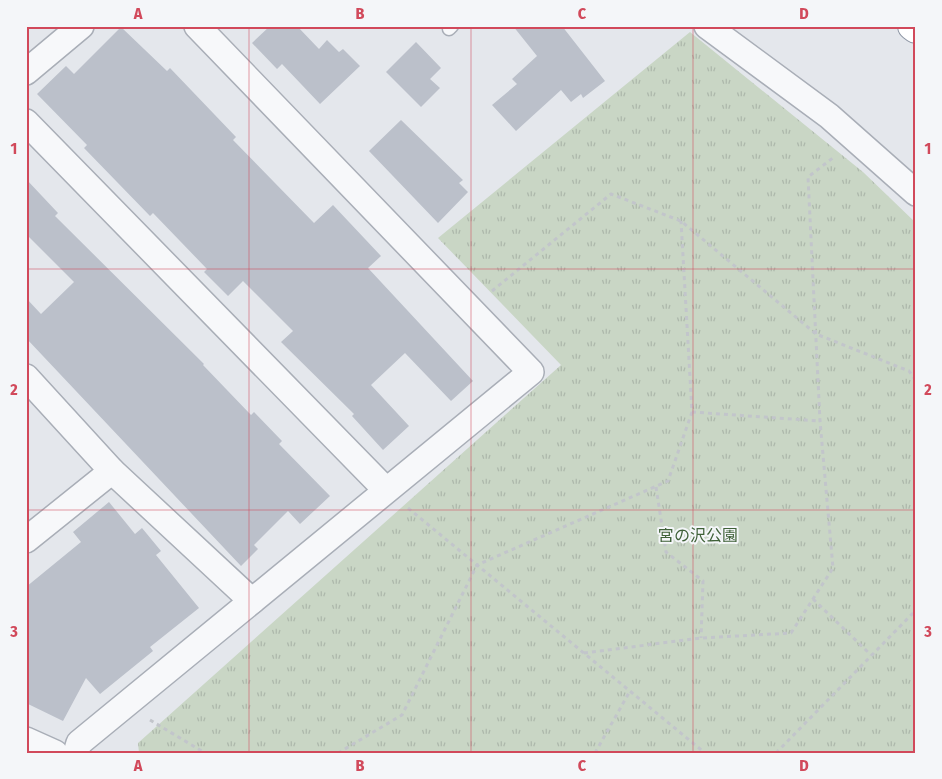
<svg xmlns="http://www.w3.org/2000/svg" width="942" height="779" font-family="'Fira Sans Condensed','Noto Sans JP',sans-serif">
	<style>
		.grass { fill: url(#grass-tufts) }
		.building { fill: #bbc0ca }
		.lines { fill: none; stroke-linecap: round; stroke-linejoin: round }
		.lane-casing { stroke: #a9aeb7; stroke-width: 15 }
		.street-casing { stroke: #a9aeb7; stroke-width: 28 }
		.highway-casing { stroke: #8b94a3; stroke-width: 30 }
		.path { stroke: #c2c5cb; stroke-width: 3; stroke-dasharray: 4 4; stroke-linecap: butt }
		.lane { stroke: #f7f8fa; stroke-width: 12 }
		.street { stroke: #f7f8fa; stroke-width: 25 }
		.highway { stroke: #fff; stroke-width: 28 }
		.grid { fill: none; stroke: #d1495b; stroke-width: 1; stroke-opacity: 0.55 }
		.labels { text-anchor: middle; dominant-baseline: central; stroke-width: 4; stroke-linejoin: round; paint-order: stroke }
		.park-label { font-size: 16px; fill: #3f6138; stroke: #f4f6f9 }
		.neatline { fill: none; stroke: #d1495b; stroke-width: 2 }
		.grid-label { font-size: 16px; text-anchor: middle; font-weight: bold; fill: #d1495b }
	</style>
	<defs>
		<pattern id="grass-tufts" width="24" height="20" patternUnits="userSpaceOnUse" patternTransform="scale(1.25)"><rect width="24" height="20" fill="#c9d6c5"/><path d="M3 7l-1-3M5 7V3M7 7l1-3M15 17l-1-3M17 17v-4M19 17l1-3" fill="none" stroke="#adb8ab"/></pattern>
	</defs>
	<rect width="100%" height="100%" fill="#e4e7ec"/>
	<path class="grass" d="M690,32L863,172L916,223V753H139L138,743L561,365L438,238Z"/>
	<g class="building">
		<path d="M270,26H297L319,49L327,40L339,52L343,49L360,66L320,104L282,64L277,69L252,43Z"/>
		<path d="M513,26H562L605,81L583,98L581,94L571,102L561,90L516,131L492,105L517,84L512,79L537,56Z"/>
		<path d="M121,27L167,71L170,68L236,137L233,140L314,223L333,205L381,256L368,268L473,381L451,401L405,353L371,385L409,426L383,450L352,416L354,414L281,342L293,331L243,281L228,296L204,272L207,269L153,213L150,216L84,148L87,145L37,94L66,66L74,74Z"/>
		<path d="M416,42L441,68L430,79L440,88L421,107L386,72Z"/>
		<path d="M401,120L463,180L459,183L468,192L438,223L369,151Z"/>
		<path d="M26,179L58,213L55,216L204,364L203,365L251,415L254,412L282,441L279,444L330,496L300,524L288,511L254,545L258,549L241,566L26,338V298L41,314L74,282L26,234Z"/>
		<path d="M109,502L135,534L142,528L161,551L156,555L199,608L150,647L153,651L100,694L86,678L63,721L26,703V587L81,542L73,532Z"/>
	</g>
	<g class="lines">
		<g class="lane-casing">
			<path id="lane" d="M449,29L452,26"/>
		</g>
		<g class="street-casing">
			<g id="street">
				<path d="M707,26L829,116L916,193"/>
				<path d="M26,72L81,26"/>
				<path d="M26,122L386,490"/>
				<path d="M26,377L112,471L252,601"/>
				<path d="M26,540L112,471"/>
				<path d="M26,740L55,753"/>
				<path d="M76,753L79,743L531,372L197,26"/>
			</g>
		</g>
		<g class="highway-casing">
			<path id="highway" d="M912,26L916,29"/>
		</g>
		<g class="path">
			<path d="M492,291L611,194L681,221L816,334L909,371L916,381"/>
			<path d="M692,412L820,421"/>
			<path d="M656,487L666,552L703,581L701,638"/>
			<path d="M408,508L705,753"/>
			<path d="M813,599L871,655"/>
			<path d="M584,653L701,638L791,633L833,568L820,421L808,177L834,157"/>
			<path d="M150,720L205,753"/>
			<path d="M338,753L402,715L477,565L668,481L692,412L681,221"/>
			<path d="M595,753L630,691"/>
			<path d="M776,753L916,610"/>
		</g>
		<use href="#lane" class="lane"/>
		<use href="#street" class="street"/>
		<use href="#highway" class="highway"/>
	</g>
	<path class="grid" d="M249,26V753M471,26V753M693,26V753M26,269H916M26,510H916"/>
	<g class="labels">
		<g class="park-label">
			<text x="698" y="535">宮の沢公園</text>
		</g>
	</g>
	<rect width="942" height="779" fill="none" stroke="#f4f6f9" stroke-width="55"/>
	<rect x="28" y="28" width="886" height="724" class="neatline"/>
	<g class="grid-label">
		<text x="138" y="19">A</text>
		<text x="360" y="19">B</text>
		<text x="582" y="19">C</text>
		<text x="804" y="19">D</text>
		<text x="14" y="154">1</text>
		<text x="928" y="154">1</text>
		<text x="14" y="395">2</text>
		<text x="928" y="395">2</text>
		<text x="14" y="637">3</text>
		<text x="928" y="637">3</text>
		<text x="138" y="771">A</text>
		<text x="360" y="771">B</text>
		<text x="582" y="771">C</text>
		<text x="804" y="771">D</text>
	</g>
</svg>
